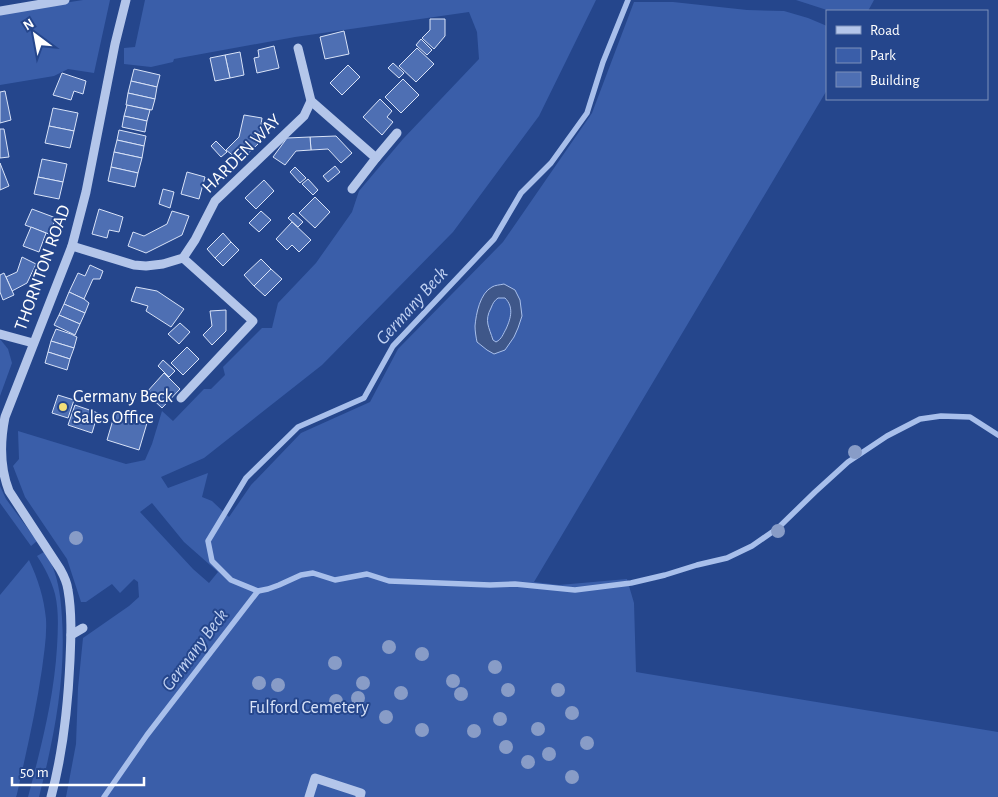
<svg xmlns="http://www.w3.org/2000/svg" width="998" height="797" font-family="'Alegreya Sans',sans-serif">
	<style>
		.green { fill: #3a5ea9; fill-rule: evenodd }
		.water { fill: #3f5789; stroke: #a8bfeb; fill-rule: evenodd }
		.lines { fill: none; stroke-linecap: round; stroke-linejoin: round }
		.stream { stroke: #a8bfeb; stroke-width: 5.5 }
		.building { fill: #4e6fb3; stroke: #d9e3f8 }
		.minor { stroke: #b4c6ea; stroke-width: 9 }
		.tree { fill: #889cc7 }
		.poi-dot { fill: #f4df79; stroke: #25468c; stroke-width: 2 }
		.labels { text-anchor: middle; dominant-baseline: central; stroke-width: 4; stroke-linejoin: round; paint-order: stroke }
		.street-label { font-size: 18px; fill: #fff; stroke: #25468c }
		.poi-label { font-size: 18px; fill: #fff; stroke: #25468c; text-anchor: start }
		.park-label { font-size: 18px; fill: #d9e3f8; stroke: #25468c }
		.water-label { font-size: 19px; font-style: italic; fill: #c0d1f2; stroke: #25468c }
	</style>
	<rect width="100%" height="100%" fill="#25468c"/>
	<g class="green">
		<path d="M83,0H110L94,73L68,69L54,76L0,85V13Z"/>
		<path d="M145,0H596L539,116L453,232L322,365L204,458L161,477L168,488L208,473L202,497L212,501L229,517L251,485L301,433L370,402L398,349L503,242L592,113L634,2H673L747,10L784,11L808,18L827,26V90L534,582L559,585L627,579L634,603L636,672L998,732V797H66L76,744L78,688L83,638L129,606L139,597L138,582L134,579L120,593L112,584L86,602H81L67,559L25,497L13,466L19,459L18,431L126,464L145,460L152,444L162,411L173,421L204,389H211L225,375L223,367L262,328H272L278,303L316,263L352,212L359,191L403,139L479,59L477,32L469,12L295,37L174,59L173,62L151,67L124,64V48L135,47ZM152,503L184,542L218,572L209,583L193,569L140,512Z"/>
		<path d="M796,0H874L868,11H830Z"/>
		<path d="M0,339L8,349L12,363L0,396Z"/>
		<path d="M0,486L6,499L37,541L31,546L0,503Z"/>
		<path d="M44,552C47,556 50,561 52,565C59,582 61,600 62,618C66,678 54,738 39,797H28C41,748 54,698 57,647C58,629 59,611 55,594C51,580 45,568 37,556Z"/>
		<path d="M29,560C38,579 44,598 46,619C47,636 44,653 42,669C36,711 26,753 17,794L16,797H0V595Z"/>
	</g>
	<path class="water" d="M504,284L515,290L520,300L522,316L518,328L514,337L505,350L494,354L487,350L477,342C476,337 475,331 475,326C476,314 480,293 492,287C495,285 500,285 504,284ZM498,298H505C514,307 511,318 506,329C503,334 502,339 496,342L493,340C489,327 484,321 491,308C493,303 494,301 498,298Z"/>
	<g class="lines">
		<g class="stream">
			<path d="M258,591L268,589L279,585L301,575L313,573L335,580L367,574L389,581L490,585L515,584L575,590L631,583L665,575L697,565L727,558L752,546L778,528L815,492L848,462L887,436L920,419L941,416L970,417L998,435"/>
			<path d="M104,797L147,735L258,591L231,580L212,561L208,541L246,478L298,427L364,398L393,346L494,239L521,193L551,163L587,113L603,62L628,0"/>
		</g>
	</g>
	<g class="building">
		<path d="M430,19H445V36L434,49L422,38L430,30Z"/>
		<path d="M344,31L349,54L325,59L320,37Z"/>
		<path d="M421,39L432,50L427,55L416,45Z"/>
		<path d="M274,46L279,68L257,73L254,58L259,57L258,50Z"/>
		<path d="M417,48L434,64L416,82L399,66Z"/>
		<path d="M240,52L244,75L230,78L225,55Z"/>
		<path d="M225,55L230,78L215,81L210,58Z"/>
		<path d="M393,63L404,73L399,78L388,68Z"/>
		<path d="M348,65L360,77L342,95L330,83Z"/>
		<path d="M134,69L160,75L157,87L131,81Z"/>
		<path d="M62,73L86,81L83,94L74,91L71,100L53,95Z"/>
		<path d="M403,79L419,95L401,113L385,97Z"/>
		<path d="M131,81L157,87L155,99L128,93Z"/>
		<path d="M5,91L11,120L0,123V92Z"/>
		<path d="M128,93L155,99L152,110L126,105Z"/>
		<path d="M380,99L392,111L387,117L393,122L382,135L363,117Z"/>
		<path d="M127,105L150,110L147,121L124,116Z"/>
		<path d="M53,108L78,113L74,131L49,126Z"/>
		<path d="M244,115L262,118L258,144L240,161L226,150L239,137Z"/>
		<path d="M124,116L147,121L145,132L122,127Z"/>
		<path d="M49,126L74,131L70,148L45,143Z"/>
		<path d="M0,129H4L9,157L0,158Z"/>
		<path d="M119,130L146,136L144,146L117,140Z"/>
		<path d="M336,136L352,153L341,163L328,149L311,150L310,137Z"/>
		<path d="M310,137L311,150L296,151L285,165L273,157L287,138Z"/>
		<path d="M117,140L144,146L142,158L114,152Z"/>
		<path d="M216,141L227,152L221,157L211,146Z"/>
		<path d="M114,152L142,158L138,173L111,167Z"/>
		<path d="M42,159L67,164L63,182L38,177Z"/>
		<path d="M0,163L9,186L0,190Z"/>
		<path d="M335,166L340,172L328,182L323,176Z"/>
		<path d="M111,167L138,173L135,187L108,181Z"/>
		<path d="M295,167L306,178L300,183L290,172Z"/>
		<path d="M187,172L205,177L199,199L181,194Z"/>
		<path d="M38,177L63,182L59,199L34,194Z"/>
		<path d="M308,179L318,190L313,195L302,184Z"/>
		<path d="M264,180L274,191L256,209L245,198Z"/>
		<path d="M163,189L174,192L170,208L159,204Z"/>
		<path d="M315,197L330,212L315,228L299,213Z"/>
		<path d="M32,209L56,218L49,234L25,225Z"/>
		<path d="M99,209L123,217L119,232L109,230L107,238L92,234Z"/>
		<path d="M172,211L189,216L182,235L146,253L128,246L133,232L144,236L167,224Z"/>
		<path d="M261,211L271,220L259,232L249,223Z"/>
		<path d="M293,213L303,222L298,227L288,218Z"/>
		<path d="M292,222L311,240L299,252L292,245L287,250L276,239Z"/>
		<path d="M31,227L46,233L39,252L23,246Z"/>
		<path d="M223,233L231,242L215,258L207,249Z"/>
		<path d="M231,242L239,250L223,266L215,258Z"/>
		<path d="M22,257L36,264L27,283L12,291L6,277L17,272Z"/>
		<path d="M261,259L271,269L254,286L244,275Z"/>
		<path d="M90,265L103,271L100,279H93L84,299L69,292L78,273L85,276Z"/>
		<path d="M271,269L282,279L265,296L254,286Z"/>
		<path d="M4,273L14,295L3,300L0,292V275Z"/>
		<path d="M136,287L157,291L184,309L171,327L146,311L148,306L131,301Z"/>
		<path d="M69,292L84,299L89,303L85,313L64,304Z"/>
		<path d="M64,304L85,313L80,324L59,315Z"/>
		<path d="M226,310V331L212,345L203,335L212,326L210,311Z"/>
		<path d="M59,315L80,324L75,335L54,325Z"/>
		<path d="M180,323L190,332L179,344L168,334Z"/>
		<path d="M56,329L71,334L77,337L74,348L51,341Z"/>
		<path d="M51,341L74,348L70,359L48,352Z"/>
		<path d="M187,347L199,359L183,375L171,363Z"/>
		<path d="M48,352L70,359L67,370L45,363Z"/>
		<path d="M163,360L175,371L169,377L158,366Z"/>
		<path d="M164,373L180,389L162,408L146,393Z"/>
		<path d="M58,395L74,400L68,418L52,413Z"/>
		<path d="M75,405L98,413L92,433L68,425Z"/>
		<path d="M115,413L147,423L139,450L107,440Z"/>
	</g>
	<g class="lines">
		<g class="minor">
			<path d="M0,11L65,0"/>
			<path d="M311,101L376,158"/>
			<path d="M352,189L376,158L397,133"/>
			<path d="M72,246L134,265L146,266L163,264L183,258L195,240L215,201L304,116L311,101L298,48"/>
			<path d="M0,334L33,343"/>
			<path d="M181,398L253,321L183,258"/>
			<path d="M71,635L83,628"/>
			<path d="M51,797C63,753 68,705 70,660C71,637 72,613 68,590C67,582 64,576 60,569L9,491C0,468 0,442 5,417L72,246L86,192L115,44L126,0"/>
			<path d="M309,797L315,778L361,793L360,797"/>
		</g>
	</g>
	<g class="tree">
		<circle cx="855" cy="452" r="7"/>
		<circle cx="778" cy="531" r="7"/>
		<circle cx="76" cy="538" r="7"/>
		<circle cx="389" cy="647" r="7"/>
		<circle cx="422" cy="654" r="7"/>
		<circle cx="335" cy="663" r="7"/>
		<circle cx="495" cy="667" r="7"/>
		<circle cx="453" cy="681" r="7"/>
		<circle cx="259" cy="683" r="7"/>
		<circle cx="363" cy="683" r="7"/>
		<circle cx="278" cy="685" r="7"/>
		<circle cx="508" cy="690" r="7"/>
		<circle cx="558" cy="690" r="7"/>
		<circle cx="401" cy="693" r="7"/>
		<circle cx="461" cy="694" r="7"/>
		<circle cx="358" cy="698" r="7"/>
		<circle cx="336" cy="701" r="7"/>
		<circle cx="572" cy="713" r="7"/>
		<circle cx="386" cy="717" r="7"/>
		<circle cx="500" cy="719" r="7"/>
		<circle cx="538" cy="729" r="7"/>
		<circle cx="422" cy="730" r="7"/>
		<circle cx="474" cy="731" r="7"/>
		<circle cx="587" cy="743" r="7"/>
		<circle cx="506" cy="747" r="7"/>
		<circle cx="549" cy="754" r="7"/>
		<circle cx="528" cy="762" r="7"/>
		<circle cx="572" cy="777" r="7"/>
	</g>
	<circle class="poi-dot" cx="63" cy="407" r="5"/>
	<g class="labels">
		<g class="street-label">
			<text transform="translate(242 154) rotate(-45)">HARDEN WAY</text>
			<text transform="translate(43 268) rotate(-70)">THORNTON ROAD</text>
		</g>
		<g class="poi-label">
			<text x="73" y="397">Germany Beck<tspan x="73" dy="21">Sales Office</tspan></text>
		</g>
		<g class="park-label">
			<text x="309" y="708">Fulford Cemetery</text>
		</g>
		<g class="water-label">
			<text transform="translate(412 306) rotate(-48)">Germany Beck</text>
			<text transform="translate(195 650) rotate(-53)">Germany Beck</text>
		</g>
	</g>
	<rect x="826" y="10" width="162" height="90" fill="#25468c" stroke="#7c90ba"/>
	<rect x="836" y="26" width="25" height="8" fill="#b4c6ea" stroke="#7c90ba"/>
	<text x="870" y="35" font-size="15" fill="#ffffff">Road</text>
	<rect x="836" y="48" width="25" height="15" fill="#3a5ea9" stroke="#7c90ba"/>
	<text x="870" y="60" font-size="15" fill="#ffffff">Park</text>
	<rect x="836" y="72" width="25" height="15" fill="#4e6fb3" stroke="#7c90ba"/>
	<text x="870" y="85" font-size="15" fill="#ffffff">Building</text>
	<g transform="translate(35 35) rotate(328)" stroke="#25468c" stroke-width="4" paint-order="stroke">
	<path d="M0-4L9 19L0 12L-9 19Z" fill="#ffffff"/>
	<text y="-8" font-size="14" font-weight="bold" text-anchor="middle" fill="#ffffff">N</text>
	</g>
	<path d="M12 777v8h132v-8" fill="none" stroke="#ffffff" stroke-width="2.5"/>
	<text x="20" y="777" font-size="15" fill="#ffffff" stroke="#25468c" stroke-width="4" paint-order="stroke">50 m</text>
</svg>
